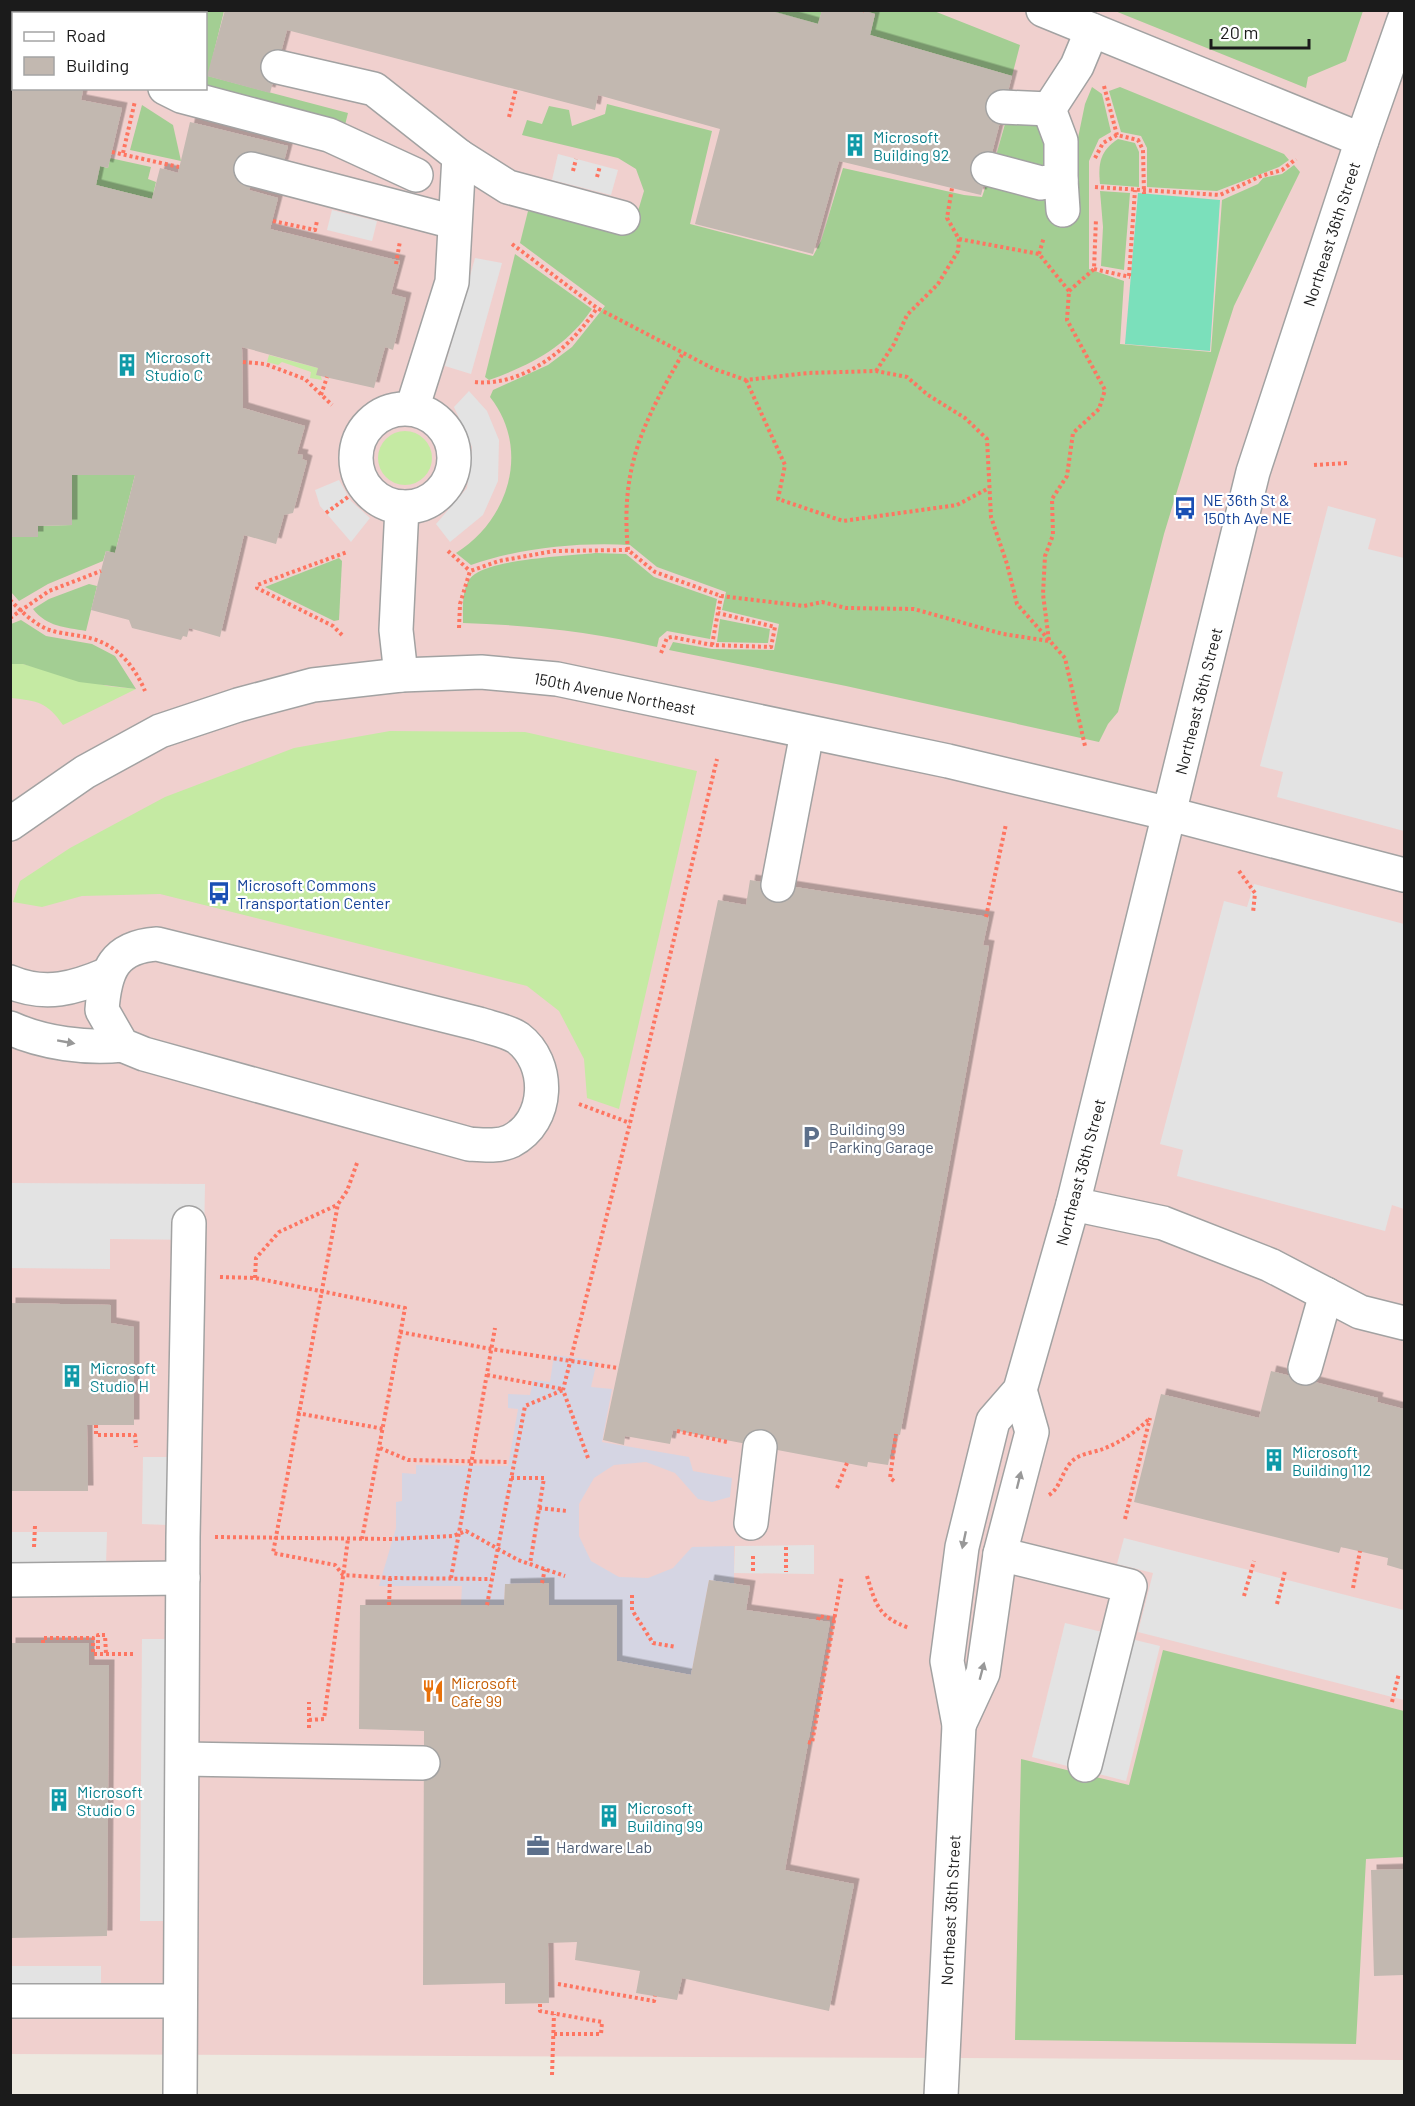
<svg xmlns="http://www.w3.org/2000/svg" width="1415" height="2106" font-family="Barlow,sans-serif">
	<style>
		.commercial { fill: #f0d0ce; fill-rule: evenodd }
		.grass { fill: #c5eaa3 }
		.forest { fill: #a3ce93 }
		.pitch { fill: #7be0bb }
		.parking { fill: #e3e3e3 }
		.plaza { fill: #d5d5e3 }
		.building { fill: #c2b8b0; filter: url(#shadow) }
		.lines { fill: none; stroke-linecap: round; stroke-linejoin: round }
		.minor-casing { stroke: #a2a2a2; stroke-width: 36 }
		.path { stroke: #fe7561; stroke-width: 4; stroke-dasharray: 3 3; stroke-linecap: butt }
		.minor { stroke: #fff; stroke-width: 33 }
		.oneway { fill: #989898 }
		.labels { text-anchor: middle; dominant-baseline: central; stroke-width: 4.5; stroke-linejoin: round; paint-order: stroke }
		.culture-label { font-size: 16px; fill: #0d838f; stroke: #fff; text-anchor: start }
		.street-label { font-size: 16px; fill: #1b1b1b; stroke: #fff }
		.transit-label { font-size: 16px; fill: #164399; stroke: #fff; text-anchor: start }
		.service-label { font-size: 16px; fill: #4e5e75; stroke: #fff; text-anchor: start }
		.food-label { font-size: 16px; fill: #c56008; stroke: #fff; text-anchor: start }
	</style>
	<defs>
		<filter id="shadow"><feDropShadow dx="5.5" dy="-5.5" stdDeviation="0" flood-color="#0004"/></filter>
	</defs>
	<rect width="100%" height="100%" fill="#ede9e0"/>
	<path class="commercial" d="M11,11H1404V2060L11,2054ZM14,14H206V88H14Z"/>
	<g class="grass">
		<path d="M269,355L318,368L322,380L310,378L311,372L282,362L278,365L267,362Z"/>
		<circle cx="405" cy="458" r="27"/>
		<path d="M10,664H23L107,686L136,689L63,725C47,702 38,701 11,698Z"/>
		<path d="M390,731L525,732L697,771L619,1109L587,1098L584,1059L559,1011L527,986L160,894L82,896L42,907L13,902L20,881L70,848L165,797L294,748Z"/>
	</g>
	<g class="forest">
		<path d="M11,10H151V11L150,14H18Z"/>
		<path d="M197,11H224L208,76L348,113L345,125L206,88V14H196Z"/>
		<path d="M768,11H822L818,24Z"/>
		<path d="M865,11H934L1020,45L1012,76L870,35L875,14Z"/>
		<path d="M1115,11H1363L1346,61L1308,77L1306,88Z"/>
		<path d="M1092,87L1102,94L1111,132L1099,139L1089,161V269L1124,281L1120,344L1211,352L1222,200L1258,184L1263,178L1282,174L1294,165L1300,172L1234,306L1219,353L1164,534L1118,712L1108,724L1099,742L846,686L669,650L673,642L712,649L774,650L779,624L722,610L726,592L657,567L630,545C578,542 520,548 471,565L456,553C509,520 531,449 490,397L493,390L548,365L572,347L605,306L520,243L528,211L632,231L644,191L636,169L618,158L522,135L527,120L542,124L549,106L569,110L572,126L605,114L607,104L712,131L690,224L813,256L821,241L843,168L964,195L982,197L988,179L1073,162L1085,104Z"/>
		<path d="M1120,87L1284,154L1289,160L1279,167L1217,191L1147,187V148L1141,136L1121,132L1109,91Z"/>
		<path d="M142,105L173,125L181,161L130,150Z"/>
		<path d="M1007,117L1042,127L1048,160L1041,168L995,159Z"/>
		<path d="M1118,139L1135,143L1139,152V187L1100,184C1098,163 1100,151 1118,139Z"/>
		<path d="M110,158L151,167L148,179L156,182L152,199L96,185L100,166L108,168Z"/>
		<path d="M1100,191L1130,193L1124,270L1101,266L1103,227Z"/>
		<path d="M515,254L592,309C566,347 531,365 489,380L485,377Z"/>
		<path d="M72,475H135L115,553L106,551L103,561L48,584L19,601L11,592V537H38V526L72,525Z"/>
		<path d="M595,553L626,554L654,577L717,599L710,639L667,631L659,638L657,647C593,632 529,625 463,623C463,608 461,583 475,574C496,559 567,556 595,553Z"/>
		<path d="M339,558L342,561L339,620L334,621L265,587Z"/>
		<path d="M89,584L97,586L86,631C65,627 47,627 33,609L49,599Z"/>
		<path d="M720,619L770,629L768,643L717,642Z"/>
		<path d="M21,620L46,636L92,644L115,656L136,689L79,682L23,664H11V624Z"/>
		<path d="M1163,1650L1404,1711V1857L1366,1859L1356,2044L1015,2040L1021,1759L1129,1785Z"/>
	</g>
	<path class="pitch" d="M1138,193L1220,200L1210,351L1125,344Z"/>
	<g class="parking">
		<path d="M558,154L618,170L611,195L552,180Z"/>
		<path d="M332,210L377,221L372,241L327,230Z"/>
		<path d="M475,258L502,263L471,374L445,366Z"/>
		<path d="M469,391L487,411L499,440L498,481L483,515L450,542L436,524L467,488L472,447L454,407Z"/>
		<path d="M339,480L351,501L370,518L351,542L320,506L315,490Z"/>
		<path d="M1328,506L1376,519L1368,549L1404,558V831L1277,797L1283,772L1260,766Z"/>
		<path d="M1254,884L1404,924V1209L1392,1205L1385,1231L1177,1176L1183,1150L1160,1144L1224,901L1247,907Z"/>
		<path d="M11,1183L205,1184L204,1240L110,1239V1269L11,1268Z"/>
		<path d="M143,1457H167V1525L142,1524Z"/>
		<path d="M11,1532H107L106,1564L11,1562Z"/>
		<path d="M1124,1538L1404,1610V1700L1138,1632L1153,1573L1117,1564Z"/>
		<path d="M814,1545V1574L734,1573L735,1546Z"/>
		<path d="M1065,1623L1160,1646L1126,1781L1032,1757Z"/>
		<path d="M142,1639H165V1921H140Z"/>
		<path d="M11,1966H101V1989L11,1988Z"/>
	</g>
	<path class="plaza" d="M554,1355L597,1361L591,1387L612,1389L602,1442L689,1457L693,1471L732,1478L730,1497L712,1502L698,1499L675,1473L646,1462L614,1465L594,1478L579,1504V1536L591,1561L619,1577L648,1578L673,1568L692,1547L734,1546V1584L709,1580L691,1675L617,1661V1605H549V1583L505,1584L504,1605H461L462,1586H379L396,1528V1502L402,1501V1473L416,1474V1465L508,1466L518,1409L508,1408V1394L530,1395L533,1380L550,1382Z"/>
	<g class="building">
		<path d="M164,10H197L196,14H163Z"/>
		<path d="M225,10H768L818,24L822,10H861L875,14L870,35L1012,76L981,195L839,161L813,254L695,224L720,129L598,95L595,110L287,30L270,93L207,76Z"/>
		<path d="M10,86L25,89L72,88L83,91L81,100L122,108L108,168L100,166L96,185L152,199L160,168L178,173L190,122L288,146L283,165L251,185L249,190L278,198L270,229L400,261L391,294L406,298L393,350L385,347L374,388L316,375L318,368L242,347L243,408L305,426L297,454L303,455L302,459L307,461L293,513L284,515L276,544L244,535L220,637L189,628L187,637L183,636L181,640L132,628L129,620L91,610L106,551L115,553L135,475H72V525L38,526V537H10Z"/>
		<path d="M750,880L989,917L983,945L989,946L912,1370L900,1435L894,1434L888,1465L868,1462L867,1467L673,1430L670,1444L625,1436L624,1445L603,1440L718,900L746,905Z"/>
		<path d="M10,1303L111,1305V1323L134,1327V1425H87L88,1491H10Z"/>
		<path d="M1271,1371L1378,1398L1377,1402L1404,1409V1570L1387,1565L1388,1558L1341,1547L1339,1553L1134,1502L1161,1394L1259,1418Z"/>
		<path d="M709,1580L750,1586L746,1610L830,1622L785,1870L854,1884L829,2011L682,1978L677,2000L636,1993L640,1971L575,1960L577,1942L548,1943L549,2003L505,2004V1983L423,1985L424,1731L359,1729L360,1605H504L505,1584L549,1583V1605H617V1661L691,1675Z"/>
		<path d="M10,1643H89V1665H109L107,1936L10,1938Z"/>
		<path d="M1404,1869V1975L1374,1976L1371,1870Z"/>
	</g>
	<g class="lines">
		<g class="minor-casing">
			<g id="minor">
				<path d="M1043,10L1362,140"/>
				<path d="M10,30H14"/>
				<path d="M278,67L374,89L459,156L452,282L412,409"/>
				<path d="M165,88L181,96L329,135L416,175"/>
				<path d="M1003,107L1049,109L1077,66L1092,30"/>
				<path d="M459,156L508,187L623,218"/>
				<path d="M251,169L454,222"/>
				<path d="M988,169L1041,183L1061,180V141L1049,109"/>
				<path d="M1061,180L1063,210"/>
				<circle cx="405" cy="458" r="49"/>
				<path d="M401,675L396,630L402,507"/>
				<path d="M10,824L85,772L160,731L238,705L313,685L401,675L481,672L557,679L948,761L1170,814L1404,875"/>
				<path d="M778,885L807,733"/>
				<path d="M157,944L479,1024C491,1028 508,1031 518,1038C551,1063 550,1121 511,1141C498,1147 483,1145 469,1144L144,1054L122,1045L102,1010C105,970 114,947 157,944Z"/>
				<path d="M10,982C46,997 75,988 108,974"/>
				<path d="M10,1028C43,1043 87,1049 122,1045"/>
				<path d="M1073,1204L1163,1223L1270,1265L1360,1312L1404,1323"/>
				<path d="M1305,1368L1326,1294"/>
				<path d="M751,1523L760,1447"/>
				<path d="M1000,1554L1130,1586L1085,1765"/>
				<path d="M10,1580L183,1578"/>
				<path d="M959,1725L983,1673L1000,1554L1032,1432L1020,1390"/>
				<path d="M183,1759L423,1763"/>
				<path d="M10,2001H180"/>
				<path d="M180,2096L183,1537L189,1223"/>
				<path d="M941,2096L959,1725L947,1661L962,1547L993,1421L1020,1390L1073,1204L1253,472L1362,140L1404,20"/>
			</g>
		</g>
		<g class="path">
			<path d="M862,11L863,10"/>
			<path d="M156,14H161"/>
			<path d="M1104,86L1117,135"/>
			<path d="M509,117L516,89"/>
			<path d="M112,152L179,167"/>
			<path d="M123,153L135,101"/>
			<path d="M1095,158L1103,143L1117,135L1138,140L1143,150L1144,194"/>
			<path d="M573,171L576,159"/>
			<path d="M597,177L600,166"/>
			<path d="M1095,187L1220,195L1261,176L1282,170L1296,159"/>
			<path d="M273,221L315,230L317,221"/>
			<path d="M959,239L1039,254L1069,291L1067,320L1105,390L1099,409L1073,433L1067,476L1052,499L1053,535L1045,556L1043,594L1049,641"/>
			<path d="M512,244L597,308L714,369L746,380L808,373L876,371L907,377L928,395L965,418L987,439L991,517L1007,564L1017,604L1065,658L1085,746"/>
			<path d="M1039,254L1044,237"/>
			<path d="M396,264L400,241"/>
			<path d="M1094,269L1130,277"/>
			<path d="M1129,276L1135,190"/>
			<path d="M1069,291L1094,269L1096,219"/>
			<path d="M243,362L265,364L305,379L332,405"/>
			<path d="M876,371L894,344L907,315L938,284L958,251L959,239L947,218L952,188"/>
			<path d="M746,380L785,465L778,499L843,521L957,505L989,488"/>
			<path d="M475,382C525,387 571,347 597,308"/>
			<path d="M321,395L327,377"/>
			<path d="M1314,465L1348,463"/>
			<path d="M326,513L348,497"/>
			<path d="M628,550C620,467 643,423 683,353"/>
			<path d="M448,551L470,571"/>
			<path d="M10,600C21,611 33,623 47,629C57,633 69,634 80,636C113,641 132,661 145,691"/>
			<path d="M10,618L49,591L101,571"/>
			<path d="M459,628L460,604L470,571L499,561L554,551L628,550L655,572L721,596L804,606L822,602L846,608L914,609L1003,634L1049,641"/>
			<path d="M342,635L333,626L257,588V585L347,552"/>
			<path d="M712,645L721,596"/>
			<path d="M661,653L667,638L672,637L712,645L771,647L775,627L718,613"/>
			<path d="M1239,871L1255,893L1253,913"/>
			<path d="M986,917L1006,824"/>
			<path d="M579,1104L630,1123"/>
			<path d="M357,1163L347,1191L338,1204L273,1553L335,1565L343,1575L390,1578L491,1579"/>
			<path d="M220,1277L255,1278L405,1308L362,1539"/>
			<path d="M255,1278L256,1258L279,1232L337,1205"/>
			<path d="M400,1332L491,1349L618,1368"/>
			<path d="M487,1375L562,1389"/>
			<path d="M297,1413L384,1429"/>
			<path d="M96,1425V1435H135L136,1447"/>
			<path d="M677,1431L727,1442"/>
			<path d="M380,1448L408,1460L507,1462"/>
			<path d="M588,1458L563,1390L630,1123L717,759"/>
			<path d="M511,1478H544L530,1564"/>
			<path d="M894,1481L890,1478L896,1434"/>
			<path d="M837,1488L847,1463"/>
			<path d="M1049,1495C1062,1487 1062,1467 1076,1458C1084,1453 1095,1452 1103,1449C1121,1442 1137,1431 1150,1418"/>
			<path d="M539,1508L567,1511"/>
			<path d="M1125,1519L1150,1418"/>
			<path d="M215,1537L391,1539L453,1536L466,1531L518,1560L565,1576"/>
			<path d="M34,1547L35,1526"/>
			<path d="M786,1547V1572"/>
			<path d="M753,1556V1573"/>
			<path d="M867,1576C876,1606 879,1617 909,1628"/>
			<path d="M451,1578L495,1328"/>
			<path d="M542,1583L545,1569"/>
			<path d="M1353,1588L1360,1551"/>
			<path d="M632,1595V1610L653,1643L676,1647"/>
			<path d="M1244,1596L1254,1561"/>
			<path d="M1277,1604L1285,1571"/>
			<path d="M389,1605L390,1578"/>
			<path d="M487,1605L525,1406L563,1390"/>
			<path d="M818,1620L819,1616L835,1619"/>
			<path d="M43,1643V1638H93V1654H136"/>
			<path d="M98,1649V1635H105L106,1654"/>
			<path d="M1392,1702L1399,1673"/>
			<path d="M309,1720L324,1719L348,1539"/>
			<path d="M309,1728V1702"/>
			<path d="M808,1742L812,1743L842,1576"/>
			<path d="M558,1984L654,2001L655,1996"/>
			<path d="M540,2004V2011L602,2022L601,2034H553"/>
			<path d="M552,2075L554,2014"/>
		</g>
		<use href="#minor" class="minor"/>
	</g>
	<defs><path id="oneway-solid" d="M-6-.8H1V-3.2L6.5 0L1 3.2V.8H-6Z" transform="scale(1.5)"/></defs>
	<g class="oneway">
		<use href="#oneway-solid" transform="translate(66 1042) rotate(10)"/>
		<use href="#oneway-solid" transform="translate(1019 1480) rotate(-76)"/>
		<use href="#oneway-solid" transform="translate(964 1540) rotate(102)"/>
		<use href="#oneway-solid" transform="translate(982 1671) rotate(-75)"/>
	</g>
	<defs>
		<g id="building-bare" transform="scale(1.8)"><path d="M-4-6H4V6H1V3H-1V6H-4ZM-2.5-4.3h1.7v1.8h-1.7ZM.8-4.3h1.7v1.8H.8ZM-2.5-1h1.7V.8h-1.7ZM.8-1h1.7V.8H.8Z" fill="#0f9aa8" stroke="#fff" stroke-width="2.5" paint-order="stroke"/></g>
		<g id="bus-bare" transform="scale(1.8)"><path d="M-5-6H5V4H4V6H2V4H-2V6H-4V4H-5ZM-3.5-4V0h7V-4ZM-3.5 1.2v1.5H-2V1.2ZM2 1.2v1.5H3.5V1.2Z" fill="#1a4fb4" stroke="#fff" stroke-width="2.5" paint-order="stroke"/></g>
		<g id="parking-bare" transform="scale(1.8)"><path d="M-3.5-5.5H1a3.5 3.5 0 0 1 0 7H-1V5.5H-3.5ZM-1-3.4V-.6H.8a1.4 1.4 0 0 0 0-2.8Z" fill="#5c6f8a" stroke="#fff" stroke-width="2.5" paint-order="stroke"/></g>
		<g id="restaurant-bare" transform="scale(1.8)"><path d="M-5-6h1v4h1v-4h1v4h1v-4h1v5L-1.5 .5V6h-2V.5L-5-1ZM5-6V6H3V1.5H1.5Q1.5-4 5-6Z" fill="#e8710a" stroke="#fff" stroke-width="2.5" paint-order="stroke"/></g>
		<g id="office-bare" transform="scale(1.8)"><path d="M-6-3h4V-5.5h4V-3h4V5H-6ZM-1-4.5V-3h2v-1.5ZM-6 0V1H6V0Z" fill="#5c6f8a" stroke="#fff" stroke-width="2.5" paint-order="stroke"/></g>
	</defs>
	<g fill-rule="evenodd">
		<use href="#building-bare" x="855" y="145"/>
		<use href="#building-bare" x="127" y="365"/>
		<use href="#bus-bare" x="1185" y="508"/>
		<use href="#bus-bare" x="219" y="893"/>
		<use href="#parking-bare" x="811" y="1137"/>
		<use href="#building-bare" x="72" y="1376"/>
		<use href="#building-bare" x="1274" y="1460"/>
		<use href="#restaurant-bare" x="433" y="1691"/>
		<use href="#building-bare" x="59" y="1800"/>
		<use href="#building-bare" x="609" y="1816"/>
		<use href="#office-bare" x="538" y="1846"/>
	</g>
	<g class="labels">
		<g class="culture-label">
			<text x="873" y="136">Microsoft<tspan x="873" dy="18">Building 92</tspan></text>
			<text x="145" y="356">Microsoft<tspan x="145" dy="18">Studio C</tspan></text>
			<text x="90" y="1367">Microsoft<tspan x="90" dy="18">Studio H</tspan></text>
			<text x="1292" y="1451">Microsoft<tspan x="1292" dy="18">Building 112</tspan></text>
			<text x="77" y="1791">Microsoft<tspan x="77" dy="18">Studio G</tspan></text>
			<text x="627" y="1807">Microsoft<tspan x="627" dy="18">Building 99</tspan></text>
		</g>
		<g class="street-label">
			<text transform="translate(1331 234) rotate(-72)">Northeast 36th Street</text>
			<text transform="translate(615 693) rotate(11)">150th Avenue Northeast</text>
			<text transform="translate(1198 701) rotate(-76)">Northeast 36th Street</text>
			<text transform="translate(1080 1172) rotate(-75)">Northeast 36th Street</text>
			<text transform="translate(950 1910) rotate(-87)">Northeast 36th Street</text>
		</g>
		<g class="transit-label">
			<text x="1203" y="499">NE 36th St &amp;<tspan x="1203" dy="18">150th Ave NE</tspan></text>
			<text x="237" y="884">Microsoft Commons<tspan x="237" dy="18">Transportation Center</tspan></text>
		</g>
		<g class="service-label">
			<text x="829" y="1128">Building 99<tspan x="829" dy="18">Parking Garage</tspan></text>
			<text x="556" y="1846">Hardware Lab</text>
		</g>
		<g class="food-label">
			<text x="451" y="1682">Microsoft<tspan x="451" dy="18">Cafe 99</tspan></text>
		</g>
	</g>
	<rect width="1415" height="2106" fill="none" stroke="#1b1b1b" stroke-width="24"/>
	<rect x="12" y="12" width="195" height="78" fill="#ffffff" stroke="#a4a4a4" stroke-width="1.5"/>
	<rect x="24" y="32" width="30" height="9" fill="#ffffff" stroke="#a4a4a4" stroke-width="1.5"/>
	<text x="66" y="42" font-size="18" fill="#1b1b1b">Road</text>
	<rect x="24" y="57" width="30" height="18" fill="#c2b8b0" stroke="#a4a4a4" stroke-width="1.5"/>
	<text x="66" y="72" font-size="18" fill="#1b1b1b">Building</text>
	<path d="M1211 39v9h98v-9" fill="none" stroke="#1b1b1b" stroke-width="3"/>
	<text x="1220" y="39" font-size="18" fill="#1b1b1b" stroke="#ffffff" stroke-width="4.5" paint-order="stroke">20 m</text>
</svg>
